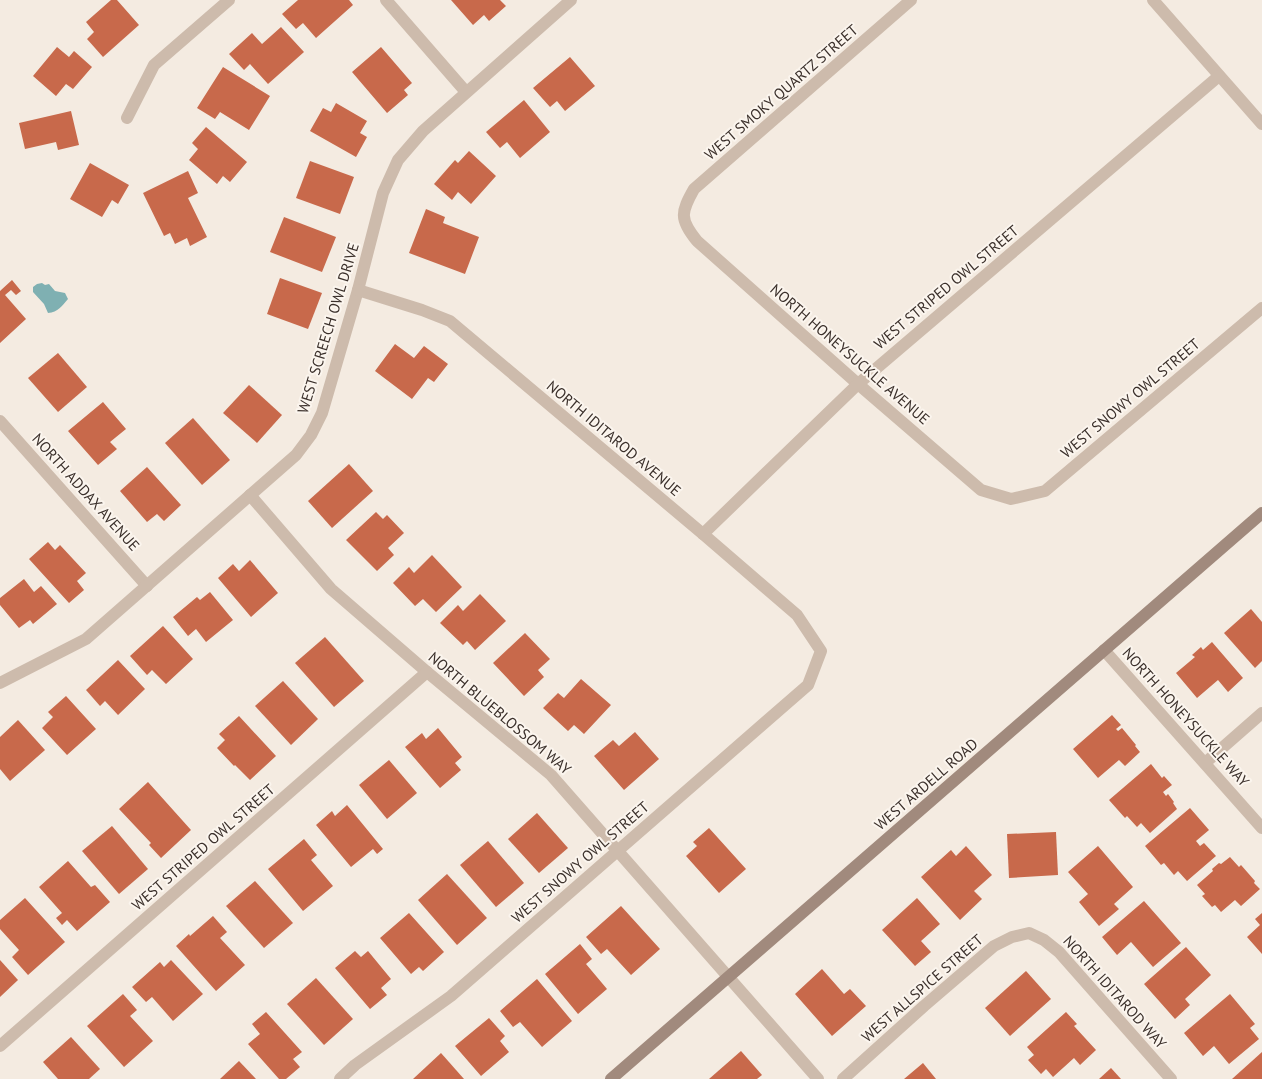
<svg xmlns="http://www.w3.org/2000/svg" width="1262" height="1079" font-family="'PT Sans',sans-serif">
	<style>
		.water { fill: #7fb0b2 }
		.building { fill: #c8694b }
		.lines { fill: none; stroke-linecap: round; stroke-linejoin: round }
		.street { stroke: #cdbbac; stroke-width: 12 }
		.secondary { stroke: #a18a7d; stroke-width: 12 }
		.labels { text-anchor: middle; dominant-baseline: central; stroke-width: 4; stroke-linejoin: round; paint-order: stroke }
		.street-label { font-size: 15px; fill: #3b302b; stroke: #fbf5ee }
	</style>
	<rect width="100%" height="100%" fill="#f4ebe1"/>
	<path class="water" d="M42,283L45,285L49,284L55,291L65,293L68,299C62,306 58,312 48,313L44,304L33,292V287L37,284Z"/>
	<g class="building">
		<path d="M111,0H117L139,25L103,57L87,39L94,32L86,22Z"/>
		<path d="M298,0H349L353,5L316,38L303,23L296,29L282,14Z"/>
		<path d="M451,0H500L506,6L489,21L484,15L473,25Z"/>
		<path d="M281,27L304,52L268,84L250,64L244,70L229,54L252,33L262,44Z"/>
		<path d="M57,47L69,57L74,51L92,67L73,89L66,84L56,96L33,76Z"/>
		<path d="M381,47L412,83L404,90L408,95L387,113L352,72Z"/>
		<path d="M570,57L595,86L565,111L557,101L550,107L533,88Z"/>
		<path d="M223,67L270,96L249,130L220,112L215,119L197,108Z"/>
		<path d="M524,100L550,132L520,158L507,142L500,148L486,132Z"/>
		<path d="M336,103L367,121L360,133L367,137L356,157L310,131L323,108L331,112Z"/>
		<path d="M71,111L79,145L58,150L56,142L25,149L19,123Z"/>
		<path d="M206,127L247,162L230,182L223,176L217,184L189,160L198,149L192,143Z"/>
		<path d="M469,151L496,176L471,204L458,192L452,200L434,184L455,160L458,163Z"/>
		<path d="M310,161L354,177L340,214L296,198Z"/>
		<path d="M90,163L129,185L118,204L112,200L102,217L70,199Z"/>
		<path d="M188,171L198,193L188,198L207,237L190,246L187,238L175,244L170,233L164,236L143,193Z"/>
		<path d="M426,209L445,217L443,223L479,237L465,274L409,253Z"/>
		<path d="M284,217L336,237L322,272L270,252Z"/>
		<path d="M280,278L322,293L308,329L267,314Z"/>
		<path d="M12,280L21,291L16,295L11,290L5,295L26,319L0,343V291Z"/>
		<path d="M395,344L414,358L424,346L448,364L434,382L428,378L412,399L375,371Z"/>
		<path d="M58,353L87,387L58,412L28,378Z"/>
		<path d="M249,385L282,415L257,443L223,413Z"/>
		<path d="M103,402L126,429L110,442L117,449L98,465L68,431Z"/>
		<path d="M193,418L230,460L202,485L165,443Z"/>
		<path d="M349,464L373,491L332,528L308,501Z"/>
		<path d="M147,467L181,505L164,521L157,514L147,522L120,491Z"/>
		<path d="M376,512L383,519L387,515L404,533L388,548L394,555L377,571L346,540Z"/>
		<path d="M48,542L55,550L60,545L86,573L77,581L84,590L69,603L29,559Z"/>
		<path d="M432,555L462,587L436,612L423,599L415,606L393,583L409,567L414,573Z"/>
		<path d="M250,560L278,593L251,617L218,578L233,564L239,571Z"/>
		<path d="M24,579L34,592L41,586L57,604L33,624L30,620L19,628L0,605V598Z"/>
		<path d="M210,592L233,620L206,642L196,629L188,636L173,617L197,597L200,600Z"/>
		<path d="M480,594L506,621L475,650L467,641L463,645L440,623L458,605L463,611Z"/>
		<path d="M1251,609L1262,622V661L1255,668L1224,633Z"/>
		<path d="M163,626L193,659L166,684L152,670L147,675L130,656Z"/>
		<path d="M525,633L550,659L538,670L544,677L524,696L493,663Z"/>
		<path d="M325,637L364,681L334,707L295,663Z"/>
		<path d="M1212,642L1243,678L1228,692L1218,680L1197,698L1176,673L1195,657L1192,655L1201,647L1203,650Z"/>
		<path d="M118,660L145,689L118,715L105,701L100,706L86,690Z"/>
		<path d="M581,679L611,705L584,734L574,725L568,731L543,708L558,693L564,698Z"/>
		<path d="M283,681L318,719L291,745L255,706Z"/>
		<path d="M66,696L96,729L67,755L42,728L53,717L48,712Z"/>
		<path d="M1112,715L1121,725L1116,729L1118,731L1122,728L1136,745L1135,746L1140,752L1125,766L1119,760L1098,778L1073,749Z"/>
		<path d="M239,716L276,756L250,780L235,765L234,766L217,748L225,740L219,734Z"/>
		<path d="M18,720L45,750L10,781L0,769V737Z"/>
		<path d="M438,728L462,757L455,763L461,770L440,788L405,747L422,733L426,739Z"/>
		<path d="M635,732L659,759L624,790L594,756L613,740L619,746Z"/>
		<path d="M389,760L417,793L387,819L359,785Z"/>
		<path d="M1151,764L1162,778L1164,776L1172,785L1163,792L1166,796L1168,794L1174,802L1173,803L1177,809L1150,833L1141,823L1137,827L1127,816L1125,818L1109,800Z"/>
		<path d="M148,782L191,830L161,858L149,845L151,843L119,809Z"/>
		<path d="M347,805L383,849L377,854L373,849L351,867L316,825L332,811L335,816Z"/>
		<path d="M1190,808L1209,830L1196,841L1200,846L1204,843L1216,856L1187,881L1178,871L1174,875L1164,863L1161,865L1145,846Z"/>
		<path d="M537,813L568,848L539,873L508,839Z"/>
		<path d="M112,826L148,869L119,894L82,851Z"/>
		<path d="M709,828L746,869L719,893L686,856L697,846L693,842Z"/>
		<path d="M1056,832L1058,875L1009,878L1007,834Z"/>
		<path d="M304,839L317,855L311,860L333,886L303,911L268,869Z"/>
		<path d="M488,841L524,883L496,907L460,865Z"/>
		<path d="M966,846L992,875L974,891L982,899L960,920L921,877L951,850L956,856Z"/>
		<path d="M1098,846L1133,887L1114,904L1119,909L1099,926L1079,902L1088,894L1068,872Z"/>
		<path d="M1230,857L1239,867L1241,865L1255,881L1254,883L1260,889L1241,906L1235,900L1221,912L1215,905L1212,907L1202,896L1205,894L1197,885L1213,871L1212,869L1219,863L1221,864Z"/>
		<path d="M68,861L91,887L95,885L110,902L77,931L67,920L62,925L56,918L62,913L39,887Z"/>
		<path d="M447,874L487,918L457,945L418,900Z"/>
		<path d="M255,881L293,923L264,948L226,906Z"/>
		<path d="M25,898L65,942L28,975L12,957L19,950L0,929V920Z"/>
		<path d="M917,898L940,924L921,941L931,952L915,966L882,930Z"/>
		<path d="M1144,901L1181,943L1153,967L1131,942L1117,955L1102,937Z"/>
		<path d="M621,906L660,949L631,975L607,949L601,954L586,937Z"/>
		<path d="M409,913L444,952L423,971L419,967L411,974L380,938Z"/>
		<path d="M1262,913V954L1247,937L1260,925L1255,919Z"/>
		<path d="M213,916L227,932L220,938L245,965L216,991L176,946L189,934L190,936Z"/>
		<path d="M580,944L592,959L586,964L607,989L578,1014L545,974Z"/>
		<path d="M1186,947L1211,975L1185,999L1190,1005L1175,1019L1144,984Z"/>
		<path d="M355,951L361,957L368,951L391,979L381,988L387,995L370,1009L335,968Z"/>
		<path d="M0,960L18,980L0,997Z"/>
		<path d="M171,960L203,994L173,1021L152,997L146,1002L132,987L160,962L164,967Z"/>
		<path d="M822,969L844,994L850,989L866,1006L832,1036L795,994Z"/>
		<path d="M1026,971L1051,999L1010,1036L985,1008Z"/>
		<path d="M316,978L353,1019L324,1045L287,1004Z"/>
		<path d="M537,979L572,1021L542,1047L520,1022L513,1027L500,1011Z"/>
		<path d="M123,994L137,1010L130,1016L153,1041L124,1067L87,1026Z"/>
		<path d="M1230,994L1255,1024L1250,1028L1259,1039L1229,1064L1214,1046L1203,1056L1184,1033Z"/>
		<path d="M266,1012L302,1052L293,1059L300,1067L286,1079H279L248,1044L260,1034L252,1024Z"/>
		<path d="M1066,1012L1077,1024L1074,1026L1096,1050L1080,1065L1074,1058L1053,1077L1046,1069L1041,1074L1028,1060L1034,1055L1027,1047Z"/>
		<path d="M489,1018L505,1036L500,1041L509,1052L481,1076L455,1046Z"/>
		<path d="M71,1037L100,1069L89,1079H58L43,1062Z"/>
		<path d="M741,1051L762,1075L757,1079H709Z"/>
		<path d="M1262,1052V1079H1232Z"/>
		<path d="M441,1053L464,1079H413Z"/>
		<path d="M239,1061L256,1079H220Z"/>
		<path d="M923,1063L936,1079H904Z"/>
		<path d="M1111,1068L1121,1079H1099Z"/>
	</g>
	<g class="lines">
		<g class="street">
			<path d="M386,0L466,92"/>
			<path d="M911,0L694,189C681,212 679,219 697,241L858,384L981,490L1011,499L1045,491L1262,308"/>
			<path d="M1153,0L1262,124"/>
			<path d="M127,118L154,65L229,0"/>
			<path d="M0,421L147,586"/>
			<path d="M250,495L331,589L427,672L551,775L818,1079"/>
			<path d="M703,534L858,384L1219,76"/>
			<path d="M1104,650L1262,828"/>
			<path d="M0,683L86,639L296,455L311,435L322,413L358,290L383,193L398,160L423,131L571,0"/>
			<path d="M1205,763L1262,713"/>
			<path d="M0,1046L427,672"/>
			<path d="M340,1079L355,1065L451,996L808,685L821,651L797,615L703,534L450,321L422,310L358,290"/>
			<path d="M843,1079L924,1006L994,946L1012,937L1029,933L1044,940L1059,952L1171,1079"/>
		</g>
		<path class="secondary" d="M611,1079L1262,513"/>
	</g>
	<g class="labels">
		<g class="street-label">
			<text transform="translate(781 92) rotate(-41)">WEST SMOKY QUARTZ STREET</text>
			<text transform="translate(946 287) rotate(-40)">WEST STRIPED OWL STREET</text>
			<text transform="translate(328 328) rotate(-73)">WEST SCREECH OWL DRIVE</text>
			<text transform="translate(850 354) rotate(41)">NORTH HONEYSUCKLE AVENUE</text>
			<text transform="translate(1130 398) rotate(-40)">WEST SNOWY OWL STREET</text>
			<text transform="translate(614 438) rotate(40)">NORTH IDITAROD AVENUE</text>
			<text transform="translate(86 492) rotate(48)">NORTH ADDAX AVENUE</text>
			<text transform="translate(500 713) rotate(40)">NORTH BLUEBLOSSOM WAY</text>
			<text transform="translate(1186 717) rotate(48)">NORTH HONEYSUCKLE WAY</text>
			<text transform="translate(926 784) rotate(-41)">WEST ARDELL ROAD</text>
			<text transform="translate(203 847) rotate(-41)">WEST STRIPED OWL STREET</text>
			<text transform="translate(580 862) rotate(-41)">WEST SNOWY OWL STREET</text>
			<text transform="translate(922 988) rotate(-41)">WEST ALLSPICE STREET</text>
			<text transform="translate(1115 992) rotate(48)">NORTH IDITAROD WAY</text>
		</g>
	</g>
</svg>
